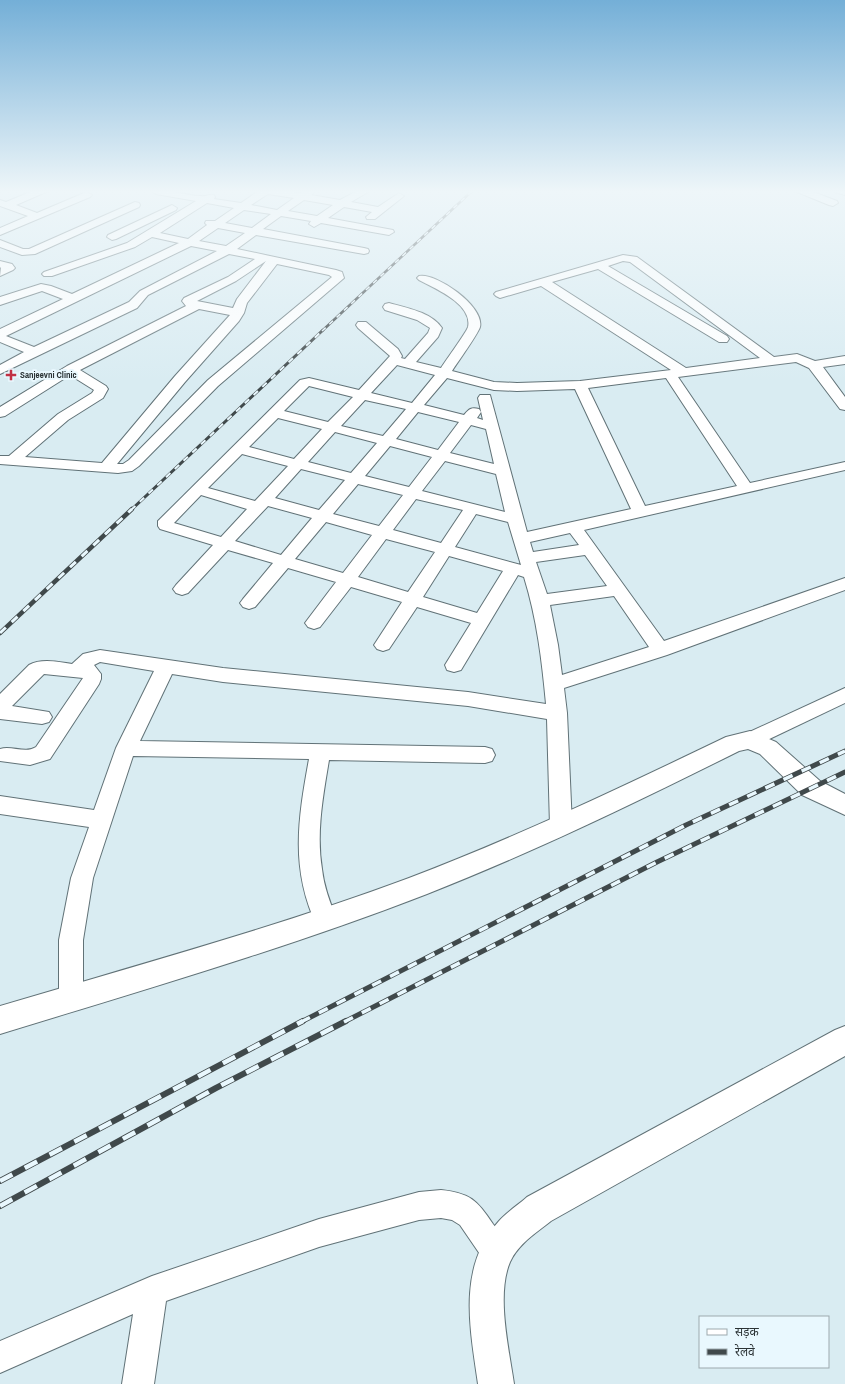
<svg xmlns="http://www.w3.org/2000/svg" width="845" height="1384" font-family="'Archivo Narrow','Noto Sans Devanagari',sans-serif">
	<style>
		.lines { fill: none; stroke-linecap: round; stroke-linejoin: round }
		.street-casing { stroke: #617277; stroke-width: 2 }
		.secondary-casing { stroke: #617277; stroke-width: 2 }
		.street { fill: #fff; fill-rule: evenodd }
		.secondary { fill: #fff; fill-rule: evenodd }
		.rail-far4-casing { stroke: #40494b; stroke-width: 2.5 }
		.rail-far3-casing { stroke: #40494b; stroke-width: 3 }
		.rail-far2-casing { stroke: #40494b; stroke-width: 4.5 }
		.rail-far1-casing { stroke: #40494b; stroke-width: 5 }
		.rail-casing { stroke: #40494b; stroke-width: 6 }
		.rail-far4 { stroke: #e9f8fe; stroke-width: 1.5; stroke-dasharray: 5; stroke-linecap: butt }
		.rail-far3 { stroke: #e9f8fe; stroke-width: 2; stroke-dasharray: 6; stroke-linecap: butt }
		.rail-far2 { stroke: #e9f8fe; stroke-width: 3; stroke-dasharray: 8; stroke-linecap: butt }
		.rail-far1 { stroke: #e9f8fe; stroke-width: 3.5; stroke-dasharray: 10; stroke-linecap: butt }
		.rail { stroke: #e9f8fe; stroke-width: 4.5; stroke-dasharray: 14; stroke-linecap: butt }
		.poi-dot { fill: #c13144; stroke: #e9f8fe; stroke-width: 1.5 }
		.labels { text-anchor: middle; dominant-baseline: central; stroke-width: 4; stroke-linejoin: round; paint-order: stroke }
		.far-poi-label { font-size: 9px; font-weight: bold; fill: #2b3335; stroke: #e9f8fe; text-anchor: start }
	</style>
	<rect width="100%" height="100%" fill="#d9ecf2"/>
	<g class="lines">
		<g class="street-casing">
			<g id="street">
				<path d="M35,190H48L46,192L16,205L37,213L84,193L87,192L92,195L90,197L0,235V228L28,216L0,206V200L6,202Z"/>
				<path d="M151,190C168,188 185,196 201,196C206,197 208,194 214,195L215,197L214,199L241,203L260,190H280L300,193L305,190H316L311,195L340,200L359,190H370L368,192L351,202L378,207L399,193L404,196L375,219H367L366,217L372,212L344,207L328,218L393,230L394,232L389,235L321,223L314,227L309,224L311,221L281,216L263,229L364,248L368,249L369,251L368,253L364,254L256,235L237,249L336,270L342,272L344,278L218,386L139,466L132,471L118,473L0,464V456H9L58,414L92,393L94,390L70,375L5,416L0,417V407L67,366L186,306L182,301L184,298L228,277L255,259L229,254L148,295L137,308L0,374V365L24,352L0,342V329L63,299L42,291L0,305V297L41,284L51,286L72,294L179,243L152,237L135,247L52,276H44L42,274L44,272L127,243L196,201L156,194ZM268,194L294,198L277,210L251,205ZM304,200L333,205L317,216L288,211ZM207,203L234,208L215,221H206L205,223L207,225L188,239L160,233ZM244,210L271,214L252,228L225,223ZM218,228L245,233L226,246L199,241ZM191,246L217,251L140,291L129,302L34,347L6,336ZM266,261L237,299L233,308L197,301L236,281ZM277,264L329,275L332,277L208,380L129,460L123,464H117L185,382L239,321L244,313L247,303ZM199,309L230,315L175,376L102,463L25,457L68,420L103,398L108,389L106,386L80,370Z"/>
				<path d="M795,190H808L837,201L838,203L833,206L829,205L797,192Z"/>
				<path d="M833,190H845V195L835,192Z"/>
				<path d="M135,202L139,203L140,205L139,207L35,254L22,255L0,247V240L23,249H29Z"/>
				<path d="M172,205L177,208L176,210L116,239L112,240L107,237L108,235Z"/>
				<path d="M623,255L637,257L774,357L797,354L815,361L845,356V364L823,367L845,397V410L840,409L809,368L796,362L678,377L750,483L845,462V470L584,530L664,641L845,578V590L667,655L564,688L567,713L572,826L569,832L561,835L553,832L550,826L547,719L468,706L223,682L172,674L140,741L485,747L492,749L495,755L492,761L485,763L329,760C323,796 316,833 322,869C324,887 330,903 337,919L333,926L325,929L317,926C290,869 298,819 309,759L133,756L93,878L83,940V998L80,1006L71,1010L62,1006L59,998V940L71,878L89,827L0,814V796L94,810L116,748L154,671L100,662L94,665L101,674V679L99,684L50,759L30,765L0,761V749C11,745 25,754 36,747L83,678L44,674L12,706L49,712L52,717L49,722L42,724L0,719V694L29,665C42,658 58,662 72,664L83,654L100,650L223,668L468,692L546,704C542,661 537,619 524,577L518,575L461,670L454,672L447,670L445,665L471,623L417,607L389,649L383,651L377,649L374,645L402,602L351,587L320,627L314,629L308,627L305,623L308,619L336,582L288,568L255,607L249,609L243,607L240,603L243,599L273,563L228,550L188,593L182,595L176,593L173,589L176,585L213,545L160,529L158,526V521L300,380L309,378L359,390L390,356L358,328L356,325L358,322H366L398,349L402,356L401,358L405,359L428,333L430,328L417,320L385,310L383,307L385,304L389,303C407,308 431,312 442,328L438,337L416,362L441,368C446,360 466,333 468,327C473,304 434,288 419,280L417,278L419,276C435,272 485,306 480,327C478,334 457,363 452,371L494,382L517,383L580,381L671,370L541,286L500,298L496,296L494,294L496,292ZM623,261L630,262L760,358L686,368L552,282L598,269L719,342H727L729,339L727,336L608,266ZM397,365L435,375L412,403L371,393ZM447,378L494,390L517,391L575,389L631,509L527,532L490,395H480L478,398L483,420L477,418L481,412L479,409C471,407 469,409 464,415L424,405ZM666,378L737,486L645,506L588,388ZM309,386L353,397L328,422L284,411ZM365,400L406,409L383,436L341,426ZM418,412L459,422L438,450L396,439ZM278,418L322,429L294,459L249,447ZM471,425L486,429L494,464L450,453ZM335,432L377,443L351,473L308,462ZM390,446L432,457L409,487L365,476ZM242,454L288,466L255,501L208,488ZM445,461L496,474L505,512L422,491ZM301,469L345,480L319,510L275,498ZM358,484L403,495L379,526L333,514ZM201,495L247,509L221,537L174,523ZM416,499L463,510L441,543L393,530ZM268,506L312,518L281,555L235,541ZM476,514L508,522L521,565L455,547ZM326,522L372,535L343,573L295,559ZM570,533L579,545L533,552L530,542ZM386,539L435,552L408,592L358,577ZM585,555L607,586L547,594L536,562ZM449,556L503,571L477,613L423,597ZM614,596L649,647L562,675L558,645L550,605Z"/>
				<path d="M0,261L12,264L15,268L13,270L0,276L1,268L0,267Z"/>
				<path d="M845,688V703L757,745L750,748L743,745L740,740L743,735Z"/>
				<path d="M441,1190C470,1193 477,1200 493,1224C500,1233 506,1242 511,1253L506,1263L496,1268L486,1263L460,1225L452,1220L441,1218L419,1220L319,1247L166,1301L154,1384H122L133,1314L0,1373V1341L152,1276L319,1219L419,1192Z"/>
			</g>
		</g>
		<g class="secondary-casing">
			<g id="secondary">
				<path d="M750,731L776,742L820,781L845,794V815L802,795L760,754L748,749L739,751C637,802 534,852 427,894C288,948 143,990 0,1034V1006C137,965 275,928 409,878C517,837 622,787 726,737Z"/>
				<path d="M845,1026V1056L551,1221C536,1233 518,1244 510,1262C496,1295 509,1349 514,1384H478C470,1328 457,1267 499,1221C507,1212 518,1205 527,1197L835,1030Z"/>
			</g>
		</g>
		<use href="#street" class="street"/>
		<use href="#secondary" class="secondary"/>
		<g class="rail-far4-casing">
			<path id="rail-far4" d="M322,331L473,190"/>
		</g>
		<g class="rail-far3-casing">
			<path id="rail-far3" d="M131,510L323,330"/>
		</g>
		<g class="rail-far2-casing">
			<path id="rail-far2" d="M0,633L132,509"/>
		</g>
		<g class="rail-far1-casing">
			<g id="rail-far1">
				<path d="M301,1022L686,825L845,751"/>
				<path d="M344,1022L657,862L845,772"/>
			</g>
		</g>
		<g class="rail-casing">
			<g id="rail">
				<path d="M0,1181L303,1021"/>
				<path d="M0,1206L216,1088L346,1021"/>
			</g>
		</g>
		<use href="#rail-far4" class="rail-far4"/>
		<use href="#rail-far3" class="rail-far3"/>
		<use href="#rail-far2" class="rail-far2"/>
		<use href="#rail-far1" class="rail-far1"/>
		<use href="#rail" class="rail"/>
	</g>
	<linearGradient id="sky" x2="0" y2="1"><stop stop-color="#74afd7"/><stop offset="0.5" stop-color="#eef6f9"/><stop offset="1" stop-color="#eef6f9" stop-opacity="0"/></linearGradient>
	<rect width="845" height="383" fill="url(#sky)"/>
	<path class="poi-dot" d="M9 369h4v4h4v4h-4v4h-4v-4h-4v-4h4z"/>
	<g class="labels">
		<g class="far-poi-label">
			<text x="20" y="375">Sanjeevni Clinic</text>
		</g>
	</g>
	<rect x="699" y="1316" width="130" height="52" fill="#e9f8fe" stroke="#9da9ae"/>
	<rect x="707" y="1329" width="20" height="6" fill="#ffffff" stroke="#9da9ae"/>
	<text x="735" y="1336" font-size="12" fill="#2b3335">सड़क</text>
	<rect x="707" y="1349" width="20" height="6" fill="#40494b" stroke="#9da9ae"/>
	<text x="735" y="1356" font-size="12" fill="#2b3335">रेलवे</text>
</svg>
